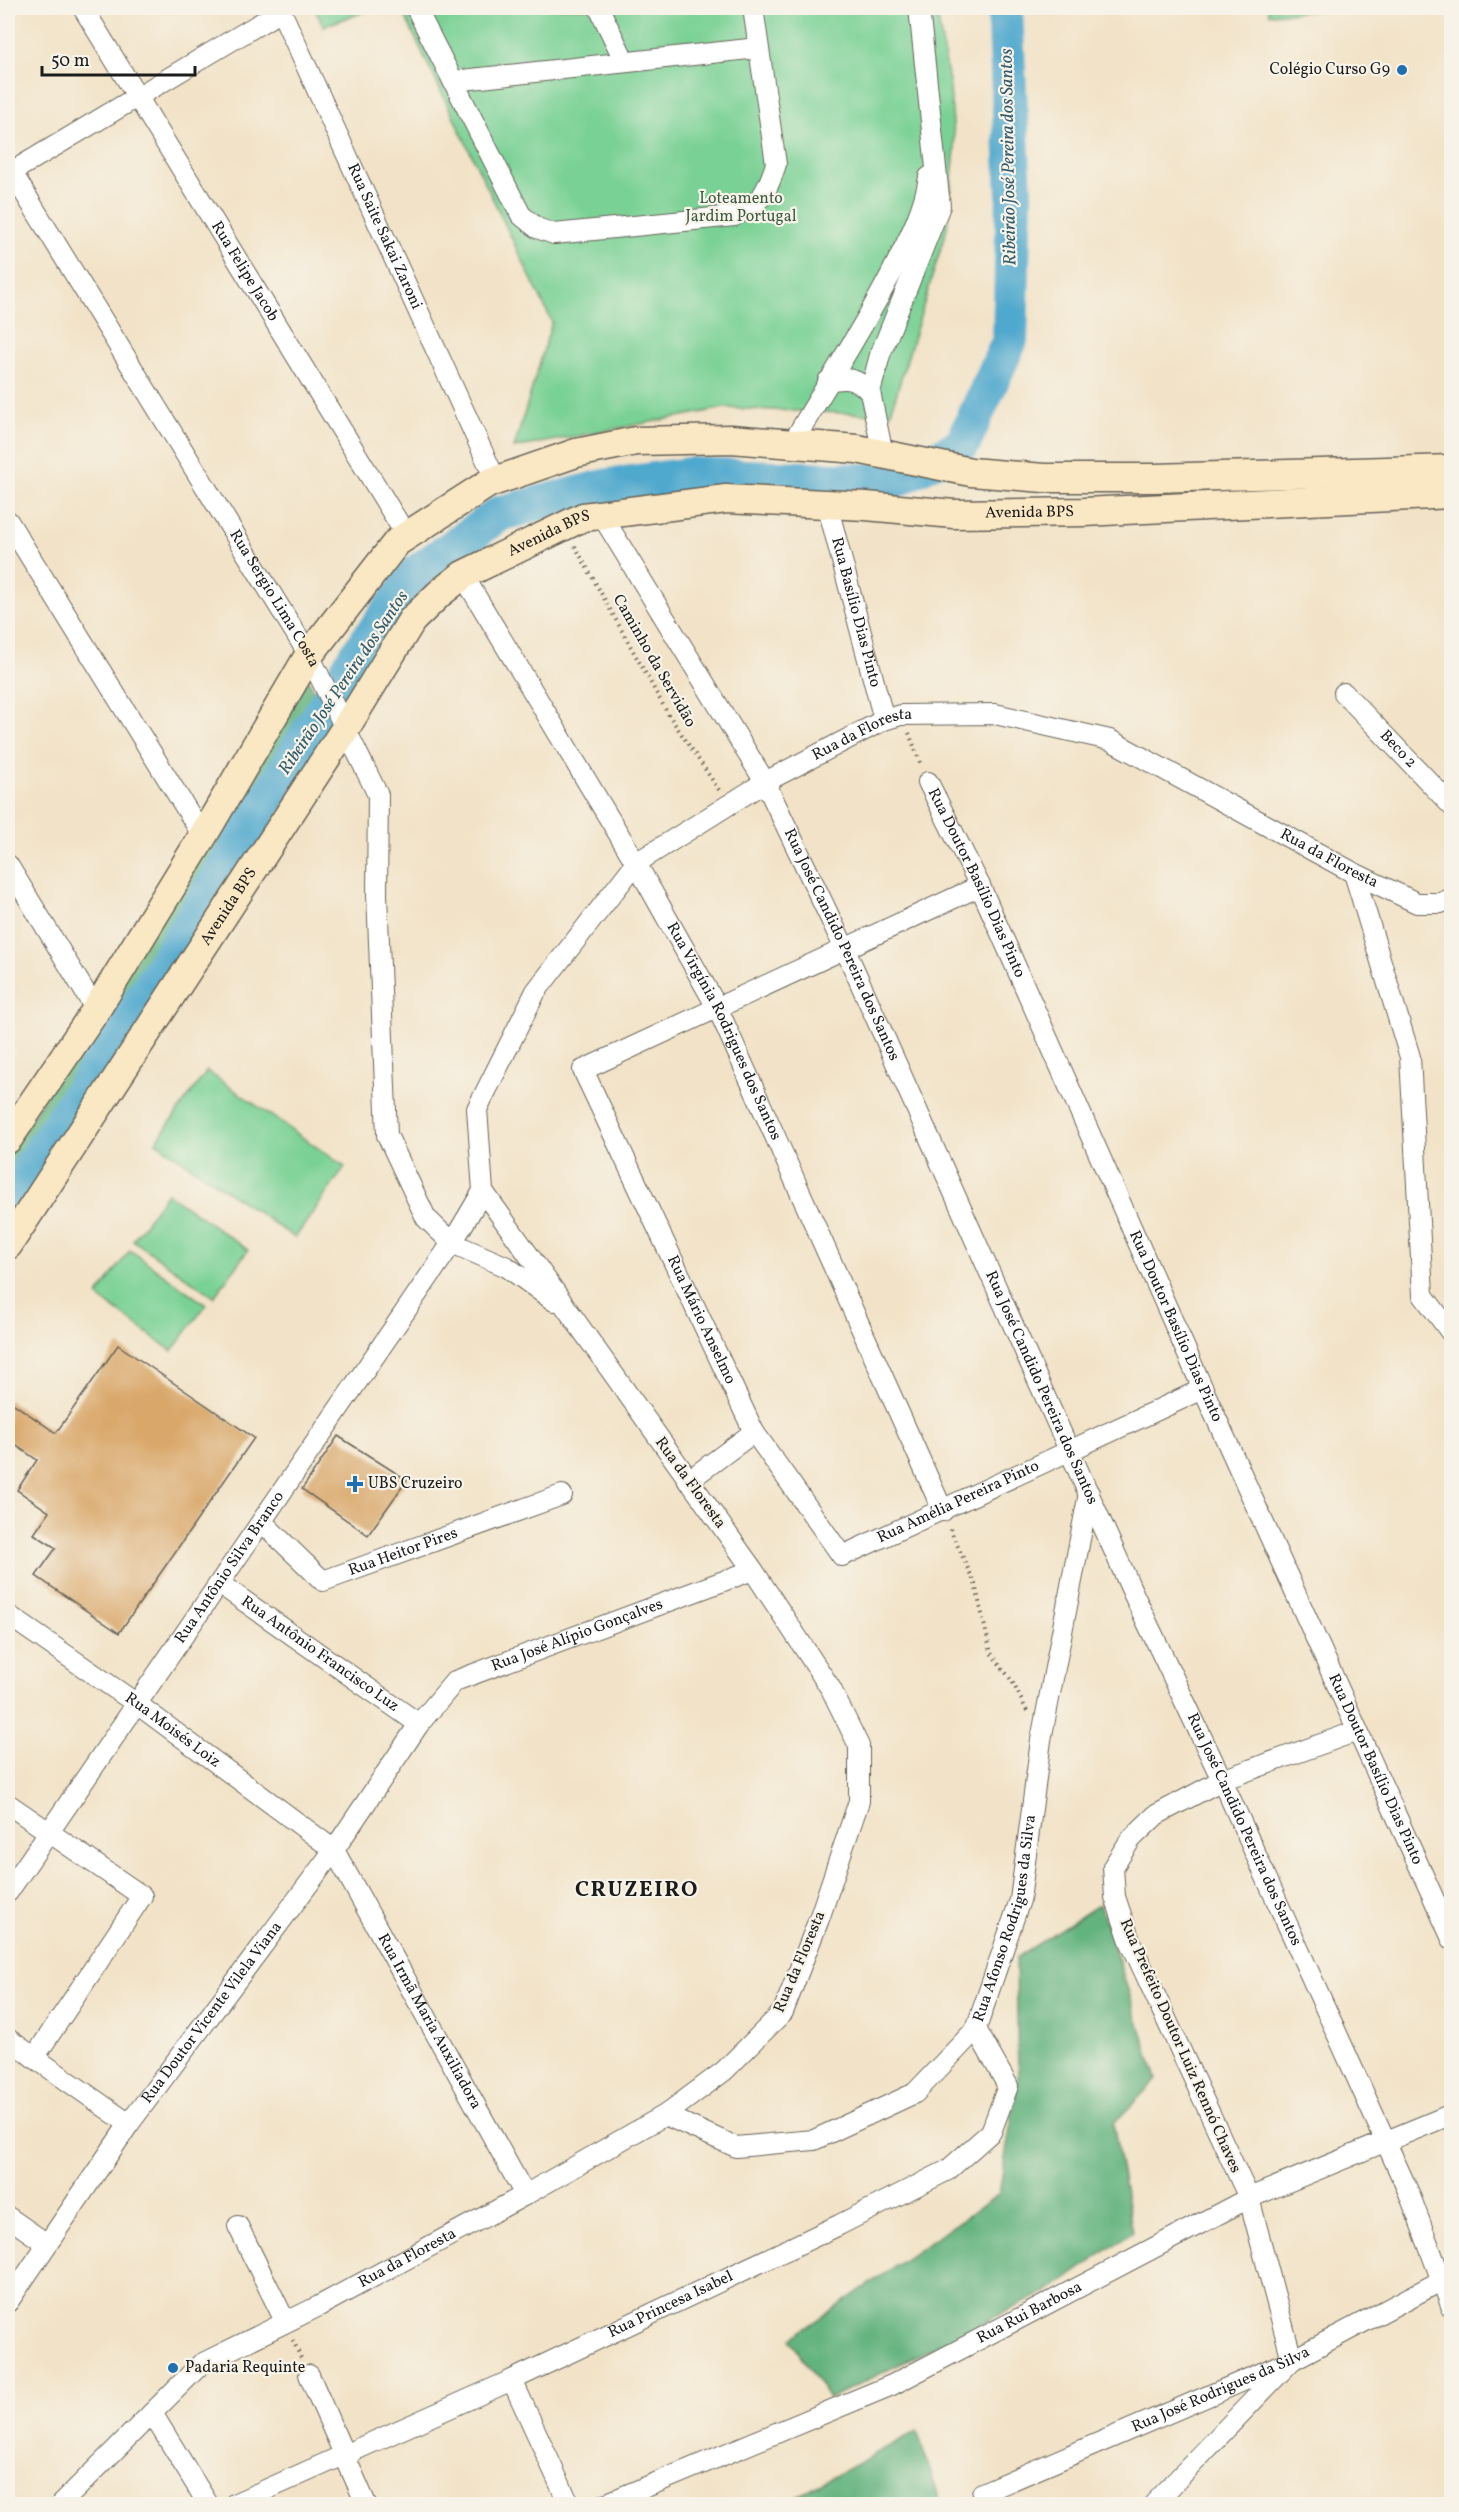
<svg xmlns="http://www.w3.org/2000/svg" width="1459" height="2512" font-family="Vollkorn,serif">
	<style>
		.green { fill: #7ad195; stroke: #4b7658; stroke-width: 1.5 }
		.forest { fill: #63b37e; stroke: #40684d; stroke-width: 1.5 }
		.lines { fill: none; stroke-linecap: round; stroke-linejoin: round }
		.river { stroke: #50a8cd; stroke-width: 36 }
		.building { fill: #d9a76a }
		.minor-casing { stroke: #676258; stroke-width: 22 }
		.secondary-casing { stroke: #676258; stroke-width: 31 }
		.path { stroke: #676258; stroke-width: 4; stroke-dasharray: 1.5 4.5; stroke-linecap: butt }
		.minor { stroke: #fff; stroke-width: 20 }
		.secondary { stroke: #fae7c3; stroke-width: 28 }
		.poi-dot { fill: #1f6fb2; stroke: #f7f3e8; stroke-width: 2 }
		.labels { text-anchor: middle; dominant-baseline: central; stroke-width: 4.5; stroke-linejoin: round; paint-order: stroke }
		.poi-label { font-size: 16px; fill: #1c1c1c; stroke: #f7f3e8; text-anchor: start }
		.park-label { font-size: 16px; fill: #3d5b46; stroke: #f7f3e8 }
		.street-label { font-size: 16px; fill: #1c1c1c; stroke: #f7f3e8 }
		.water-label { font-size: 18px; font-style: italic; fill: #335b6c; stroke: #f7f3e8 }
		.district-label { font-size: 22px; font-weight: bold; letter-spacing: 1.5px; fill: #1c1c1c; stroke: #f7f3e8 }
	</style>
	<rect width="100%" height="100%" fill="#f7f3e8"/>
	<filter id="ink" filterUnits="userSpaceOnUse"><feTurbulence type="fractalNoise" baseFrequency=".0167" numOctaves="2"/><feDisplacementMap in="SourceGraphic" scale="12" xChannelSelector="R" yChannelSelector="G"/><feConvolveMatrix kernelMatrix="1 2 1 2 8 2 1 2 1" color-interpolation-filters="sRGB"/></filter>
	<filter id="wash" filterUnits="userSpaceOnUse"><feTurbulence type="fractalNoise" baseFrequency=".008" numOctaves="4" result="noise"/><feDisplacementMap in="SourceGraphic" scale="24" xChannelSelector="R" yChannelSelector="G"/><feGaussianBlur stdDeviation="1.35" result="paint"/><feColorMatrix in="noise" values="0 0 0 0 0 0 0 0 0 0 0 0 0 0 0 0 0 1.4 0 .05"/><feComposite in="paint" operator="in"/></filter>
	<g filter="url(#wash)">
		<rect width="100%" height="100%" fill="#f2e3c8"/>
		<g class="green">
			<path d="M314,8H375L324,26Z"/>
			<path d="M401,8H936L950,88L955,149L947,228L890,415L725,408L514,448L552,322Z"/>
			<path d="M1268,8H1333L1334,10L1269,14Z"/>
			<path d="M207,1071L345,1167L295,1238L156,1142Z"/>
			<path d="M167,1193L248,1250L214,1297L133,1240Z"/>
			<path d="M130,1250L206,1305L172,1351L97,1296Z"/>
		</g>
		<g class="forest">
			<path d="M307,676L332,733L8,1228V1156Z"/>
			<path d="M1100,1904L1157,2079L1113,2124L1133,2232L1050,2290L829,2399L790,2339L999,2194L1018,2079L1016,1958Z"/>
			<path d="M917,2431L941,2504H783Z"/>
		</g>
		<g class="lines">
			<path class="river" d="M8,1200L124,1027L355,658L417,572L501,513L609,486L689,475L892,482L962,445L1010,340L1014,195L1005,8"/>
		</g>
		<g id="blocks">
			<g class="building">
				<path d="M118,1345L254,1438L119,1633L36,1576L56,1548L34,1534L49,1512L17,1490L37,1460L8,1440V1400L56,1433Z"/>
				<path d="M338,1436L407,1480L368,1535L302,1489Z"/>
			</g>
		</g>
	</g>
	<g filter="url(#ink)">
		<use href="#blocks" fill-opacity="0" stroke="#676258" stroke-width="1.5"/>
		<g class="lines">
			<g class="minor-casing">
				<g id="minor">
					<path id="s1" d="M83,8L406,535"/>
					<path d="M416,8L521,215L537,228L554,234L734,216C763,201 766,194 776,164L753,8"/>
					<path d="M599,8L625,62"/>
					<path d="M453,81L758,48"/>
					<path id="s2" d="M8,166L309,655L378,795L377,894L387,1135L426,1218L452,1243L507,1267L554,1301"/>
					<path id="s3" d="M8,174L281,11L496,481"/>
					<path d="M828,381C847,377 857,378 870,392"/>
					<path d="M792,444C825,387 861,332 891,274C907,242 924,211 929,177"/>
					<path d="M883,454L870,392L880,355L940,206L919,8"/>
					<path id="s4" d="M827,504L884,720"/>
					<path id="s5" d="M601,514L765,782L845,949L1133,1593L1222,1780L1409,2193L1452,2308"/>
					<path d="M8,521L203,836"/>
					<path id="s6" d="M463,575L636,863L718,1009L943,1511"/>
					<path id="s7" d="M1344,693L1452,806"/>
					<path id="s8" d="M928,782L980,886L1203,1389L1452,1939"/>
					<path d="M8,865L96,1010"/>
					<path d="M1354,873L1410,1057L1423,1295L1452,1334"/>
					<path id="s9" d="M980,886L583,1070L754,1432L842,1556L1203,1389"/>
					<path d="M688,1481L754,1432"/>
					<path id="s10" d="M262,1522L323,1581L562,1495"/>
					<path id="s11" d="M220,1584L419,1724"/>
					<path id="s12" d="M8,1615L137,1704L334,1850L525,2195"/>
					<path d="M8,1804L142,1896L34,2058"/>
					<path id="s13" d="M8,1892L452,1243L483,1191"/>
					<path d="M8,2039L129,2124"/>
					<path id="s14" d="M665,2115L736,2147L814,2140L915,2093L976,2029L1020,1900L1041,1740L1089,1493"/>
					<path d="M8,2217L47,2244"/>
					<path d="M238,2226L285,2321"/>
					<path id="s15" d="M8,2302L129,2124L334,1850L419,1724L455,1681L753,1570"/>
					<path d="M309,2375L366,2504"/>
					<path d="M512,2380L569,2504"/>
					<path d="M152,2413L208,2504"/>
					<path id="s16" d="M982,2493L1292,2360L1452,2275"/>
					<path id="s17" d="M61,2504L201,2364L319,2306L525,2195L665,2115L724,2071L783,2012L819,1919L859,1801V1746L831,1689L753,1570L483,1191L477,1109L536,991L636,863L765,782L884,720L901,715L995,714L1110,740L1354,873L1417,903H1441L1452,898"/>
					<path id="s18" d="M234,2504L512,2380L839,2225L948,2170L991,2132L1008,2086L976,2029"/>
					<path id="s19" d="M605,2504L892,2385L1249,2198L1452,2114"/>
					<path d="M1154,2504L1292,2360L1249,2198L1130,1941L1115,1897L1113,1867L1131,1839L1156,1815L1222,1780L1357,1731"/>
				</g>
			</g>
			<g class="secondary-casing">
				<g id="secondary">
					<path d="M8,1139L96,1010L203,836L309,655L397,542L489,483L576,453L636,441L731,439L857,449L971,472L1044,478H1155L1452,469"/>
					<path id="s20" d="M8,1245L345,729L412,620L440,593L463,575L583,517L726,499L866,506L954,514L1084,512L1452,494"/>
				</g>
			</g>
			<g class="path">
				<path d="M575,546L668,714L719,790"/>
				<path d="M909,733L921,765"/>
				<path d="M950,1529L975,1584L991,1653L1012,1681L1027,1711"/>
				<path d="M293,2340L301,2358"/>
			</g>
			<use href="#minor" class="minor"/>
			<use href="#secondary" class="secondary"/>
		</g>
	</g>
	<g class="poi-dot">
		<circle cx="1402" cy="70" r="6"/>
		<path d="M352 1475h6v6h6v6h-6v6h-6v-6h-6v-6h6z"/>
		<circle cx="173" cy="2368" r="6"/>
	</g>
	<g class="labels">
		<g class="poi-label">
			<text x="1390" y="70" text-anchor="end">Colégio Curso G9</text>
			<text x="368" y="1484">UBS Cruzeiro</text>
			<text x="185" y="2368">Padaria Requinte</text>
		</g>
		<g class="park-label">
			<text x="741" y="199">Loteamento<tspan x="741" dy="18">Jardim Portugal</tspan></text>
		</g>
		<g class="street-label">
			<text stroke="none"><textPath href="#s3" startOffset="566">Rua Saite Sakai Zaroni</textPath></text>
			<text stroke="none"><textPath href="#s1" startOffset="309">Rua Felipe Jacob</textPath></text>
			<text stroke="none"><textPath href="#s20" startOffset="1394">Avenida BPS</textPath></text>
			<text stroke="none"><textPath href="#s20" startOffset="908">Avenida BPS</textPath></text>
			<text stroke="none"><textPath href="#s2" startOffset="508">Rua Sergio Lima Costa</textPath></text>
			<text stroke="none"><textPath href="#s4" startOffset="112">Rua Basílio Dias Pinto</textPath></text>
			<text transform="translate(654 661) rotate(60)">Caminho da Servidão</text>
			<text stroke="none"><textPath href="#s17" startOffset="2470">Rua da Floresta</textPath></text>
			<text stroke="none"><textPath href="#s7" startOffset="78">Beco 2</textPath></text>
			<text stroke="none"><textPath href="#s17" startOffset="2974">Rua da Floresta</textPath></text>
			<text stroke="none"><textPath href="#s8" startOffset="112">Rua Doutor Basílio Dias Pinto</textPath></text>
			<text stroke="none"><textPath href="#s20" startOffset="404">Avenida BPS</textPath></text>
			<text stroke="none"><textPath href="#s5" startOffset="494">Rua José Candido Pereira dos Santos</textPath></text>
			<text stroke="none"><textPath href="#s6" startOffset="526">Rua Virgínia Rodrigues dos Santos</textPath></text>
			<text stroke="none"><textPath href="#s9" startOffset="714">Rua Mário Anselmo</textPath></text>
			<text stroke="none"><textPath href="#s8" startOffset="598">Rua Doutor Basílio Dias Pinto</textPath></text>
			<text stroke="none"><textPath href="#s5" startOffset="980">Rua José Candido Pereira dos Santos</textPath></text>
			<text transform="translate(690 1483) rotate(54)">Rua da Floresta</text>
			<text stroke="none"><textPath href="#s9" startOffset="1118">Rua Amélia Pereira Pinto</textPath></text>
			<text stroke="none"><textPath href="#s10" startOffset="170">Rua Heitor Pires</textPath></text>
			<text stroke="none"><textPath href="#s13" startOffset="393">Rua Antônio Silva Branco</textPath></text>
			<text stroke="none"><textPath href="#s15" startOffset="896">Rua José Alípio Gonçalves</textPath></text>
			<text stroke="none"><textPath href="#s11" startOffset="122">Rua Antônio Francisco Luz</textPath></text>
			<text stroke="none"><textPath href="#s12" startOffset="201">Rua Moisés Loiz</textPath></text>
			<text stroke="none"><textPath href="#s8" startOffset="1084">Rua Doutor Basílio Dias Pinto</textPath></text>
			<text stroke="none"><textPath href="#s5" startOffset="1466">Rua José Candido Pereira dos Santos</textPath></text>
			<text stroke="none"><textPath href="#s14" startOffset="471">Rua Afonso Rodrigues da Silva</textPath></text>
			<text transform="translate(800 1962) rotate(-67)">Rua da Floresta</text>
			<text stroke="none"><textPath href="#s15" startOffset="354">Rua Doutor Vicente Vilela Viana</textPath></text>
			<text stroke="none"><textPath href="#s12" startOffset="598">Rua Irmã Maria Auxiliadora</textPath></text>
			<text transform="translate(1180 2046) rotate(66)">Rua Prefeito Doutor Luiz Rennó Chaves</text>
			<text stroke="none"><textPath href="#s17" startOffset="430">Rua da Floresta</textPath></text>
			<text stroke="none"><textPath href="#s18" startOffset="480">Rua Princesa Isabel</textPath></text>
			<text stroke="none"><textPath href="#s19" startOffset="466">Rua Rui Barbosa</textPath></text>
			<text stroke="none"><textPath href="#s16" startOffset="260">Rua José Rodrigues da Silva</textPath></text>
		</g>
		<g class="water-label">
			<text transform="translate(1009 157) rotate(-91)">Ribeirão José Pereira dos Santos</text>
			<text transform="translate(344 683) rotate(-56)">Ribeirão José Pereira dos Santos</text>
		</g>
		<g class="district-label">
			<text x="637" y="1890">CRUZEIRO</text>
		</g>
	</g>
	<rect width="1459" height="2512" fill="none" stroke="#f7f3e8" stroke-width="30"/>
	<path d="M42 66v9h153v-9" fill="none" stroke="#1c1c1c" stroke-width="3"/>
	<text x="51" y="66" font-size="18" fill="#1c1c1c" stroke="#f7f3e8" stroke-width="4.5" paint-order="stroke">50 m</text>
</svg>
